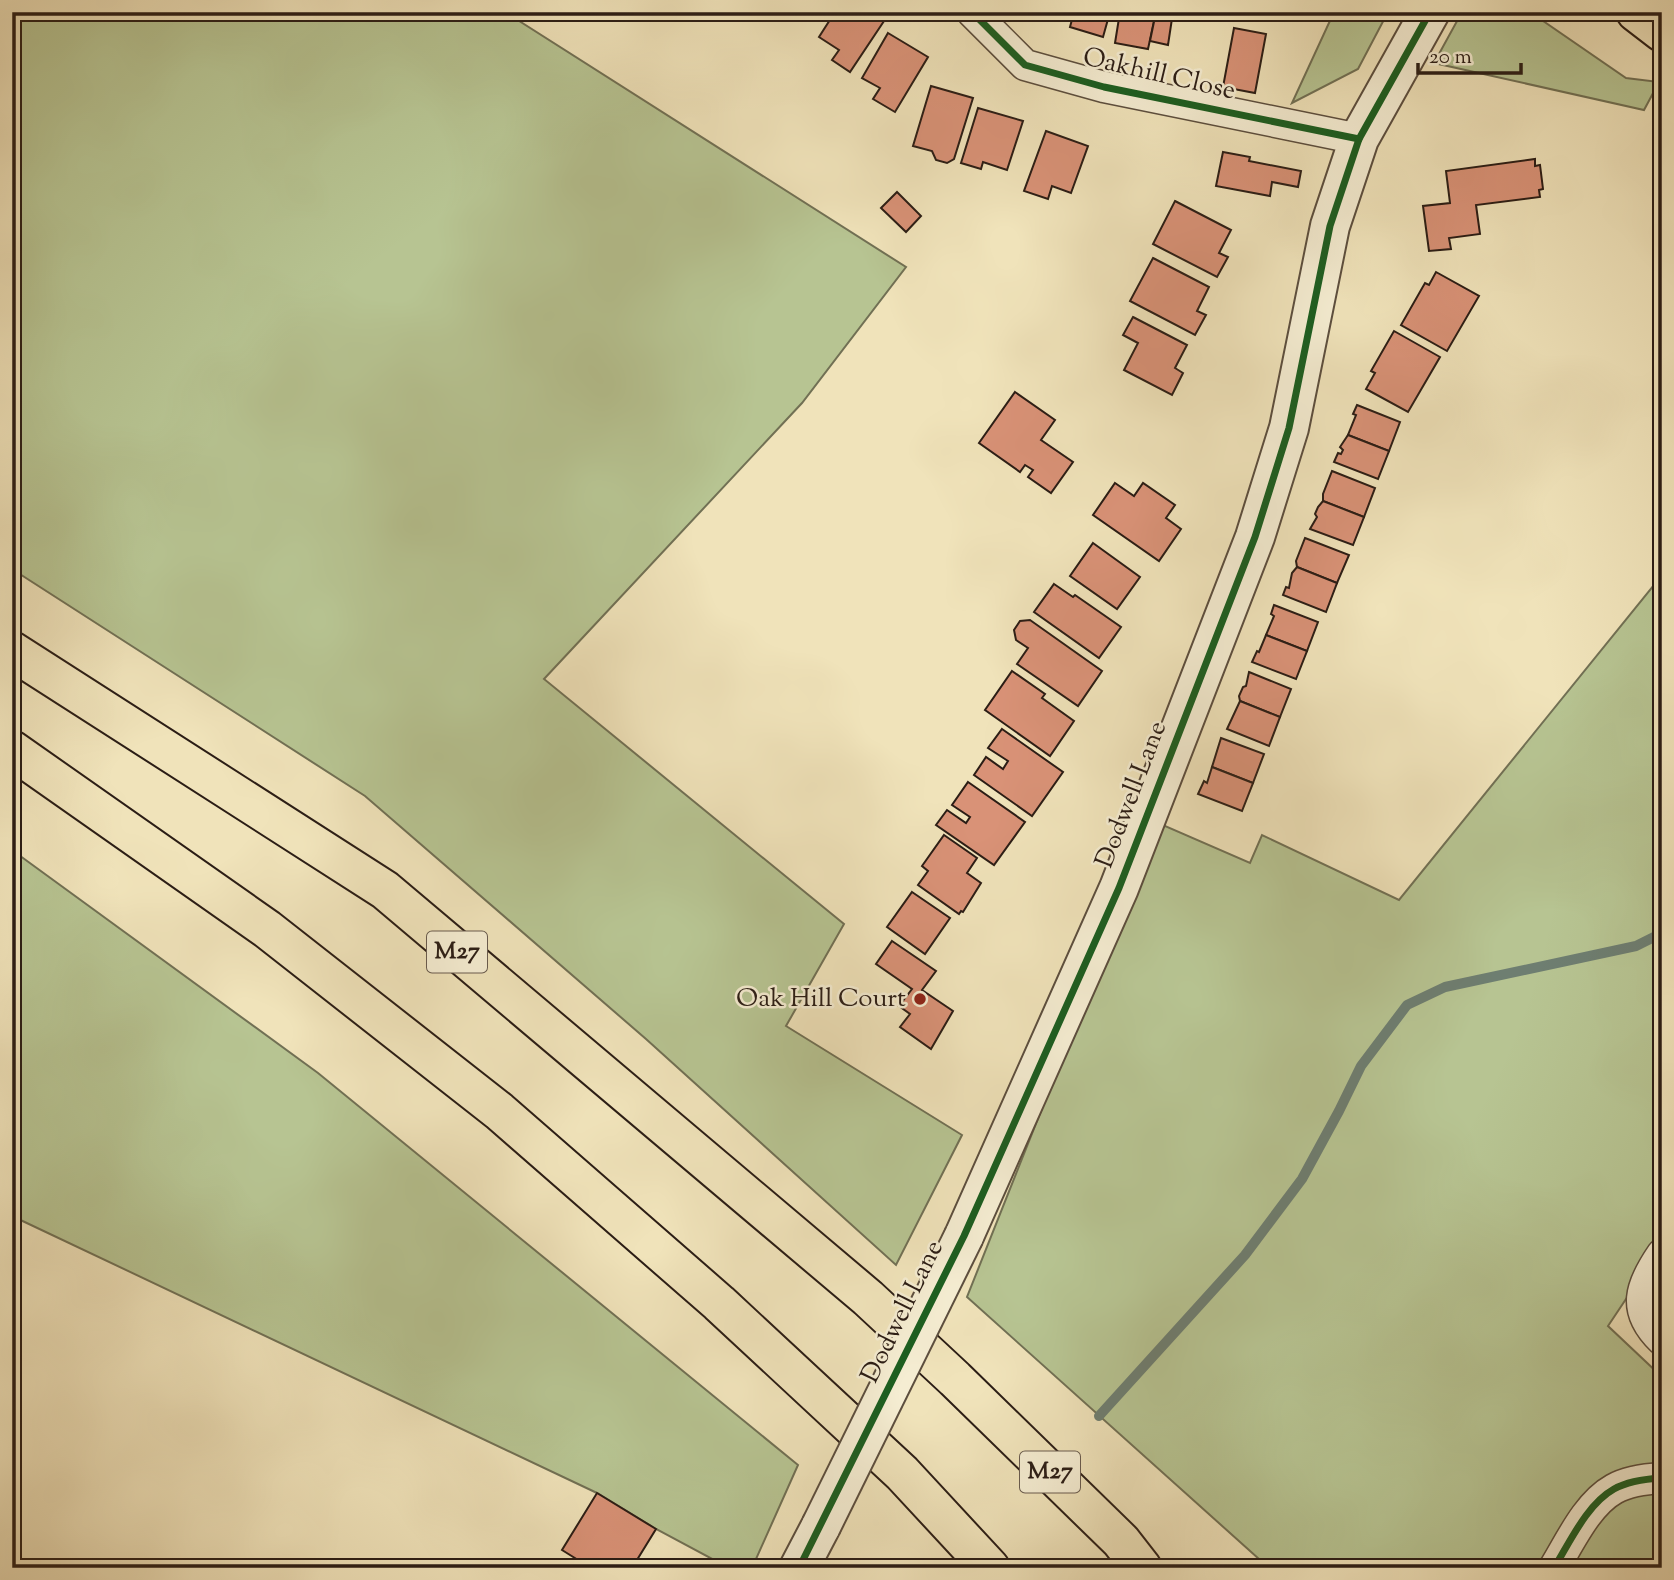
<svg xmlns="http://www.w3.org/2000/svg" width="1674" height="1580" font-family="'Sorts Mill Goudy',serif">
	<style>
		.green { fill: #b7c492; stroke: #717054; stroke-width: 2 }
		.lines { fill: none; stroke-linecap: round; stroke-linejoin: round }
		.stream { stroke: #6e7e71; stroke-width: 10 }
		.building { fill: #d99277; stroke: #2b1d15; stroke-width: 2 }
		.minor-casing { stroke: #5c4e3e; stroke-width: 33 }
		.tertiary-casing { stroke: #5c4e3e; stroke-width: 42 }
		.primary-casing { stroke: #2b1d15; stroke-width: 42 }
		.motorway-casing { stroke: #2b1d15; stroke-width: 42 }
		.minor { stroke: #f5edd2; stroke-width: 30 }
		.tertiary { stroke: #f5edd2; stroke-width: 38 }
		.primary { stroke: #f0e3ba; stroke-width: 38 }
		.motorway { stroke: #f0e3ba; stroke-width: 38 }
		.tertiary-bridge-casing { stroke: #5c4e3e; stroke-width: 42; stroke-linecap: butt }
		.tertiary-bridge { stroke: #f5edd2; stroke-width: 38 }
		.cycleway-casing { stroke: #f5edd2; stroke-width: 11 }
		.cycleway { stroke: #1b5e20; stroke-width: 7 }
		.poi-dot { fill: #8f2418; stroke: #f5edd2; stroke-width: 2.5 }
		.labels { text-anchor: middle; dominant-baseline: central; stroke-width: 5; stroke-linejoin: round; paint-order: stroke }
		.shield { fill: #f5edd2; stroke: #685b4e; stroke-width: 2 }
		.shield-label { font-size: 24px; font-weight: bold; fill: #2b1d15 }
		.street-label { font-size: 26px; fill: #2b1d15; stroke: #f5edd2 }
		.poi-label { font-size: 26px; fill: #2b1d15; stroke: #f5edd2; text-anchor: end }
	</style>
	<rect width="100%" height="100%" fill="#f0e3ba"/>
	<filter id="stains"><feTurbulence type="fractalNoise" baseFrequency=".00286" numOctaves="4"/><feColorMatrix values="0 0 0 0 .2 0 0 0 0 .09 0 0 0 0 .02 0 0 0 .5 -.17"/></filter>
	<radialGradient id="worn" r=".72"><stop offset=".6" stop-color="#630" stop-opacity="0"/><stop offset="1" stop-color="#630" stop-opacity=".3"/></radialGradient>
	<g class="green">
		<path d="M12,12H505L906,267L802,403L544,679L844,924L786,1026L962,1135L896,1265L646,1039L365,796L12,569Z"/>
		<path d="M1334,12H1388L1358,69L1292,103Z"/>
		<path d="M1462,12H1530L1626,78L1659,82L1644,110L1434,63Z"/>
		<path d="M1662,575V1245L1608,1326L1662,1377V1568H1269L967,1297L1156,822L1250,863L1262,835L1399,900Z"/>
		<path d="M12,850L318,1073L798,1465L752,1568H729L656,1529L597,1493L12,1216Z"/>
	</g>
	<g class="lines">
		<path class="stream" d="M1099,1416L1245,1255L1302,1179L1339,1111L1361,1066L1407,1005L1445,987L1636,946L1662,933"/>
	</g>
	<g class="building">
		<path d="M835,12H890L850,72L832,60L839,50L819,37Z"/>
		<path d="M1054,12H1074L1072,19Z"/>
		<path d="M1074,12H1110L1103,37L1070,27Z"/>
		<path d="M1120,12H1156L1148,49L1115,43Z"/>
		<path d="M1156,12H1173L1168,45L1150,41Z"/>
		<path d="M1251,12H1283L1282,18L1251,16Z"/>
		<path d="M1234,28L1266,34L1255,93L1223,87Z"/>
		<path d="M888,33L928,57L895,112L873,99L880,88L862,78Z"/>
		<path d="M931,86L973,98L954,159L947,163L936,160L932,151L913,146Z"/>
		<path d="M978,108L1023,121L1007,170L983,162L981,169L961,163Z"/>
		<path d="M1046,131L1088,146L1071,193L1052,186L1048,199L1024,191Z"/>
		<path d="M1223,152L1250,157L1249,161L1301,171L1298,187L1272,182L1270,196L1216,186Z"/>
		<path d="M1535,159V166L1540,165L1543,189L1539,190L1540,197L1476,205L1480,234L1449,238L1451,249L1429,251L1423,206L1450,203L1446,171Z"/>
		<path d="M897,192L921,216L906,232L881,208Z"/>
		<path d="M1175,201L1231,230L1219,253L1228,257L1217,277L1153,244Z"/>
		<path d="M1153,258L1209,287L1197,311L1206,315L1195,335L1130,301Z"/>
		<path d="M1436,272L1479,296L1447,351L1401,325L1425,283L1429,285Z"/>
		<path d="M1133,317L1187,345L1175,368L1183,373L1172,395L1124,370L1138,343L1123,335Z"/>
		<path d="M1394,331L1440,357L1408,412L1366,389L1375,373L1371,371Z"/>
		<path d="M1015,392L1055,420L1041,440L1073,462L1051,493L1028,477L1033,470L1025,465L1020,472L979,443Z"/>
		<path d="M1357,405L1400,422L1389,451L1348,435L1356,415L1353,414Z"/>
		<path d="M1348,435L1389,451L1378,479L1334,462L1338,453L1341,454L1343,450L1340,447Z"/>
		<path d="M1332,471L1375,488L1364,517L1323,501V494Z"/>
		<path d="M1115,483L1134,496L1143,483L1175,505L1166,518L1181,529L1159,561L1093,515Z"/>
		<path d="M1323,501L1364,517L1353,545L1310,529L1317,517L1315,514L1318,507Z"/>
		<path d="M1305,538L1349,555L1337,583L1297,567L1296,561Z"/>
		<path d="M1093,543L1140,577L1117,609L1070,576Z"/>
		<path d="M1297,567L1337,583L1326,612L1283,595L1286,587L1289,588L1292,573Z"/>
		<path d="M1054,584L1073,597L1075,595L1121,627L1099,658L1034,612Z"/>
		<path d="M1274,605L1318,622L1307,651L1266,635L1274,616L1271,614Z"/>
		<path d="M1030,620L1102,671L1078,706L1017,664L1028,648L1016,640L1014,630L1020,621Z"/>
		<path d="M1266,635L1307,651L1296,679L1252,662L1257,651L1259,652Z"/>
		<path d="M1012,671L1045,694L1042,698L1074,721L1050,756L985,710Z"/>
		<path d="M1249,672L1291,689L1280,717L1240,701L1239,696L1243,687L1246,686Z"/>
		<path d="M1240,701L1280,717L1269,746L1227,729Z"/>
		<path d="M1002,729L1063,772L1032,816L974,775L986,757L1003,769L1008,761L988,748Z"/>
		<path d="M1221,738L1264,754L1253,783L1212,767Z"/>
		<path d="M1212,767L1253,783L1242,811L1198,794L1204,781L1207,783Z"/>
		<path d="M968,782L1025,822L994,865L936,825L947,810L966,823L970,817L952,805Z"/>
		<path d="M944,835L977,858L967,873L981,883L963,912L961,911L959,914L918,885L928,871L922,866Z"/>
		<path d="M912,892L950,918L925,954L887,927Z"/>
		<path d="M892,941L936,971L922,990L953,1011L931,1049L900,1027L910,1014L899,1006L912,989L876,964Z"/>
		<path d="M597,1493L656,1529L632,1568H591L562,1550Z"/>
	</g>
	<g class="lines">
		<g class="minor-casing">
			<g id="minor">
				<path d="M972,12L1025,65L1104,87L1359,139"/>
				<path d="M1662,1254C1640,1286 1631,1310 1662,1340"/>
				<path d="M1554,1568C1570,1542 1587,1504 1614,1489C1628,1481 1645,1479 1662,1478"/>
			</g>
		</g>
		<g class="tertiary-casing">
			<g id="tertiary">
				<path d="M964,1236L1119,888L1255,537L1289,428L1330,226L1359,139L1430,12"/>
				<path d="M799,1568L821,1526"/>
			</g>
		</g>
		<g class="primary-casing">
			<path id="primary" d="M1636,12L1662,32"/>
		</g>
		<g class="motorway-casing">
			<g id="motorway">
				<path d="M12,651L385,890L868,1298L955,1379L1121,1541L1142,1568"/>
				<path d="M12,750L267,929L499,1111L719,1303L902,1473L990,1568"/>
			</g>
		</g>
		<use href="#minor" class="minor"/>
		<use href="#tertiary" class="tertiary"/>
		<use href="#primary" class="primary"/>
		<use href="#motorway" class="motorway"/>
		<g class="tertiary-bridge-casing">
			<path id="tertiary-bridge" d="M821,1526L964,1236"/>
		</g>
		<use href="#tertiary-bridge" class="tertiary-bridge"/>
		<g class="cycleway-casing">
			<g id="cycleway">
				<path d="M972,12L1025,65L1104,87L1359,139"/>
				<path d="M799,1568L964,1236L1119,888L1255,537L1289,428L1330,226L1359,139L1430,12"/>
				<path d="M1554,1568C1570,1542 1587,1504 1614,1489C1628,1481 1645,1479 1662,1478"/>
			</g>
		</g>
		<use href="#cycleway" class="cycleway"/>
	</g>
	<circle class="poi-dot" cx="920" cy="999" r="7"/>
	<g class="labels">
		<g class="shield">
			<rect x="427" y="931.5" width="60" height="41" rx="5"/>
			<rect x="1020" y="1451.5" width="60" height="41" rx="5"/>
		</g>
		<g class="shield-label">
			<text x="457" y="952">M27</text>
			<text x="1050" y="1472">M27</text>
		</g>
		<g class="street-label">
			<text transform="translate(1159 75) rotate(13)">Oakhill Close</text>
			<text transform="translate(1132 795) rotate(-69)">Dodwell Lane</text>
			<text transform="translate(903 1312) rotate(-64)">Dodwell Lane</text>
		</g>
		<g class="poi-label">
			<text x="906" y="999">Oak Hill Court</text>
		</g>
	</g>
	<rect width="1674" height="1580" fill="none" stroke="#f0e3ba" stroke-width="42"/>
	<rect x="14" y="14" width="1646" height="1552" fill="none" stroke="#2b1d15" stroke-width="3.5"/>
	<rect x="21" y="21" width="1632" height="1538" fill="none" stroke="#2b1d15" stroke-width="2"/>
	<path d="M1418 63v10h103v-10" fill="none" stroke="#2b1d15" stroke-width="3.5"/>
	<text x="1429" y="63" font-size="21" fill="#2b1d15" stroke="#f5edd2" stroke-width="5" paint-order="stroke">20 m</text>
	<rect width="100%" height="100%" filter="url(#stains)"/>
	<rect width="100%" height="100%" fill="url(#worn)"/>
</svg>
